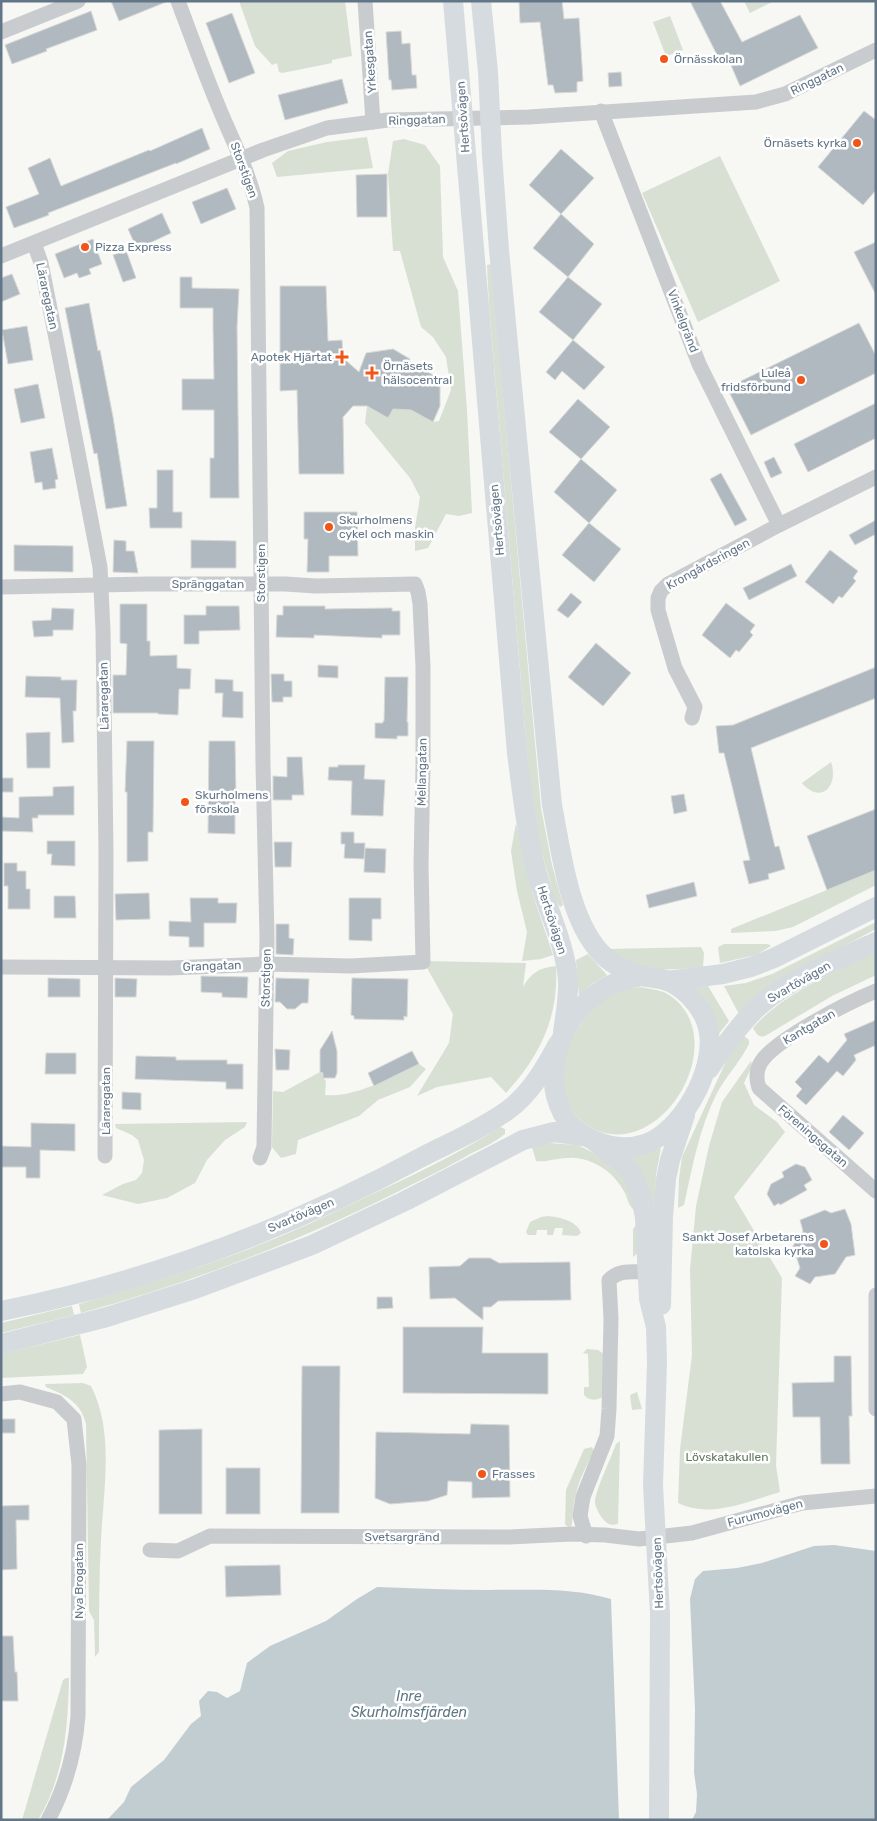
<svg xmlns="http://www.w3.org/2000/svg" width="877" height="1821" font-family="Rubik,sans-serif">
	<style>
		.green { fill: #d8e0d4 }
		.water { fill: #c2cdd2 }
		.building { fill: #b0b9bf; stroke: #d8d9d6 }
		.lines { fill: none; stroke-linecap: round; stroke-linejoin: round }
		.minor { stroke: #c9cccf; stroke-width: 15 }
		.secondary { stroke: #d6dbe0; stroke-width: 20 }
		.poi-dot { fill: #f35417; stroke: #fff; stroke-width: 2 }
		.labels { text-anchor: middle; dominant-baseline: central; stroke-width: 5; stroke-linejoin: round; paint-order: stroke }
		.poi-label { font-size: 12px; fill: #637688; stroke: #fff; text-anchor: start }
		.street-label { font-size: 12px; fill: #637688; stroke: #fff }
		.park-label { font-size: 12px; fill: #63795f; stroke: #fff }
		.water-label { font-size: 14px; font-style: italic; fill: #5f7883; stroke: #fff }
	</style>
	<rect width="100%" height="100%" fill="#f7f7f3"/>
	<g class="green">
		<path d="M239,1H345L352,56L332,60V63L282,73L279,72L277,63L272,65L255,46Z"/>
		<path d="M744,1H774L750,13Z"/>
		<path d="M670,16L683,50L666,56L653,22Z"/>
		<path d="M367,137L373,168L277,177L272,163L288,151L327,142Z"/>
		<path d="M404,139L425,145L440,166L443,257L458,291L467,410L472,513L459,516L446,514L428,548L415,551V528L420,497L410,478L365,423L367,406L388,418L393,409L406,407L433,422L439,421L451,390L446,357L433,337L421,327L400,251H393L388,174L393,141Z"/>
		<path d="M720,156L780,281L698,322L642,193Z"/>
		<path d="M491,264L541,808L552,865L563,905L560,907C554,899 552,888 549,878C539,845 534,811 529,776L489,305L487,265Z"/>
		<path d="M831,762C839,786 821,805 802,783Z"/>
		<path d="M516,823L533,895L553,955L541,959L522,961L527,932L517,891L511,851Z"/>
		<path d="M876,870V885L793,927L775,931L731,933V929Z"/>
		<path d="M876,922V929L778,981L739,1014L724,986L746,983L772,974Z"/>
		<path d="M724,944H768L771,946L756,955L720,963L718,947Z"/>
		<path d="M701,947L704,953L703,968L653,970L631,966L608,949Z"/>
		<path d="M876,952V975L832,996L765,1036C758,1038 756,1033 753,1028C781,995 837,970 876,952Z"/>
		<path d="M588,954L607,975L592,984L579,997L576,960Z"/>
		<path d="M423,961L526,963L523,987C532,972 539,968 556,966C559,1017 540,1056 506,1093L491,1077L437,1087L417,1096L449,1043L453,1014Z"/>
		<path d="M708,986L729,1021L718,1035L693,987Z"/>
		<path d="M640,987C651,989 664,990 672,997C728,1039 670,1148 605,1133C590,1129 576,1119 570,1106C564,1094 561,1082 562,1069C564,1044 589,1007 611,994C620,989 630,988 640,987Z"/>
		<path d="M744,1036L749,1040V1044C740,1062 726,1076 716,1095C699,1129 692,1169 684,1205L678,1208L679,1178L682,1157L728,1057Z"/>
		<path d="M751,1061L752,1066L744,1083L754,1105L777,1122L785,1132L734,1197L782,1278L776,1465L780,1492C748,1501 711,1519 678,1503L680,1449L692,1355L690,1269L696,1206L709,1146L722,1102Z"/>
		<path d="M419,1064L426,1069L410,1087L378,1100L359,1116L298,1140L296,1154L281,1158L272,1147L273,1091L283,1092L320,1072L323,1073V1078L326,1081L325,1095C355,1098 392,1077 419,1064Z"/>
		<path d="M247,1122L245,1127L225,1140L207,1160L195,1183L167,1198L138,1204L102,1195L123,1184L136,1180L142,1173L144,1160L138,1140L132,1135L116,1128L115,1124Z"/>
		<path d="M500,1127L505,1129V1134C495,1142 483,1148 472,1153C453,1164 434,1174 415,1183C308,1238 197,1281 81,1313L79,1304C133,1288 188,1272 241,1252C284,1236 325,1217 366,1197C412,1176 458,1154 500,1127Z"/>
		<path d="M548,1143L578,1145L611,1162L628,1179L634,1210C628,1205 628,1199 625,1193C615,1174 597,1160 575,1158C564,1156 544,1163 536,1161L532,1147Z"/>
		<path d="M661,1148L656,1175L655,1209H649L629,1157Z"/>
		<path d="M548,1216C560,1217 577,1221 581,1233L577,1236L562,1235L563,1228H555L553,1235H547V1230H537L536,1235H528L526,1232L530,1222L541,1217Z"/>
		<path d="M636,1225L639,1252L633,1257V1229Z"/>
		<path d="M72,1306L74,1315L1,1333V1323Z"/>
		<path d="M80,1335L87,1367L83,1374L1,1378V1354Z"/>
		<path d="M587,1349L598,1350L604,1354V1396C597,1401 589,1401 584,1395V1387H589L588,1354L583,1353Z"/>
		<path d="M83,1383L91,1386C115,1433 103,1491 101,1541C99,1578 99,1615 99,1652L95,1657L94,1620L89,1611L86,1424C81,1402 65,1395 46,1387L45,1384Z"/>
		<path d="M637,1392L642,1409L632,1410L630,1395Z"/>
		<path d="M620,1441L618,1524C610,1526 607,1524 602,1518C599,1514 596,1508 595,1503C594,1493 612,1456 616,1444Z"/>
		<path d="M592,1447L594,1451C579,1480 574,1491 572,1525L570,1527L567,1526L565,1524L566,1490L584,1449Z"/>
		<path d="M66,1678H69C68,1727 64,1777 38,1820H22L63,1680Z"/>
	</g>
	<g class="water">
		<path d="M834,1545L876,1551V1820H692L696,1812L697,1794L694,1772L695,1709L690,1599L695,1579L703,1571L737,1568L762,1563L814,1546Z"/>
		<path d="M377,1587C415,1588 452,1590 489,1590C530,1590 571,1587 611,1599L619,1820H107L124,1802L131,1787L164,1760L191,1724L201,1716L199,1701L208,1691L217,1692L227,1698L240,1691L247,1663L270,1646L326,1621L357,1599Z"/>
	</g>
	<g class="building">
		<path d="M111,1H166V2L119,21Z"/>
		<path d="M519,1H562L564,19L579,18L583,81L577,82V92L555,93L553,85H548L540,22L520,23Z"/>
		<path d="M690,1H720L742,42L800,15L818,48L740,86L727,56L719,59Z"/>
		<path d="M91,11L97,30L46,49L47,51L12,64L5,45Z"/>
		<path d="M232,13L255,73L229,83L206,23Z"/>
		<path d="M401,31L402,44L410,43L412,75H416L417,88L392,90L391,80H389L386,32Z"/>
		<path d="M621,72L622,86L609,87L608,73Z"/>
		<path d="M342,79L348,103L285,120L278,95Z"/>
		<path d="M864,111L876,120V190L863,205L818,167Z"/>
		<path d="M202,128L210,149L176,164V163L48,213L49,215L14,228L6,207L39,194L28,168L50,158L61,186L149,150L150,151Z"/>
		<path d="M561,149L594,178L561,214L529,185Z"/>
		<path d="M387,174V217H357L356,175Z"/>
		<path d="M227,188L236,209L201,224L192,202Z"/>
		<path d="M162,213L171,233L137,249L128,229Z"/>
		<path d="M561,214L594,244L568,277L533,248Z"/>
		<path d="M93,239L102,264L89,269L91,274L79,278L77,273L64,278L55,254Z"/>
		<path d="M876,242V295L854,252Z"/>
		<path d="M126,250L136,278L123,282L113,255Z"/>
		<path d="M12,274L20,294L1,302V278Z"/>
		<path d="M180,277H192V288L239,289L237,327L239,498H210V458H214V410H182V379H214L213,326V308H180Z"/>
		<path d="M568,277L602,304L573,340L539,312Z"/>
		<path d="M280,286H326L328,341L342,340L343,358L359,372L366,353L393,349L410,359L409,361L440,379V406L433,422L411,410L393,409L388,418L367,406H353L343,417L344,474H299L297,390L280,391Z"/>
		<path d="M89,303L98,351L100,350L113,417L127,506L106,509L97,453L94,454L65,308Z"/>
		<path d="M859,323L876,356V373L751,435L727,388Z"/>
		<path d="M27,326L33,360L8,364L2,330Z"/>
		<path d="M573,340L605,367L584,390L562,371L555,380L546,372Z"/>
		<path d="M38,384L45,418L21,423L14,389Z"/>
		<path d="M578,399L610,427L581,459L549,432Z"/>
		<path d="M876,403V438L808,472L794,444Z"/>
		<path d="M52,448L58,479L55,480L56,488L43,490L42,482L35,483L30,452Z"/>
		<path d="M774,457L782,473L771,478L764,462Z"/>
		<path d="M581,459L617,490L589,523L554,492Z"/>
		<path d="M157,470H173V512H182V528H150L149,508H157Z"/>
		<path d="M721,473L747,520L735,526L710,479Z"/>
		<path d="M304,512H357L358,556H329V572H307L308,539H304Z"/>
		<path d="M876,520V534L855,545L849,535Z"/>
		<path d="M589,523L621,549L594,582L562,555Z"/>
		<path d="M114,540L126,541V551H134L138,573L113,572Z"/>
		<path d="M191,540L236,541V568H191Z"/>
		<path d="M14,545L73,546V572L14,571Z"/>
		<path d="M830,550L858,571L853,578L856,581L842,598L839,596L833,604L805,582Z"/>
		<path d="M791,564L797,576L749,600L743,588Z"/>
		<path d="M571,593L582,602L568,618L557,610Z"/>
		<path d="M726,603L755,625L750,632L753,635L739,652L736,650L730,658L702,635Z"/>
		<path d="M120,604H147V641H150V656L177,655V668L191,669L190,689H179L178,715L158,714V713H113V675H126L127,644L120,643Z"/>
		<path d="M206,606H239L240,630L199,631V644H184V615H206Z"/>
		<path d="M283,606H325V609L392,608V611H400V635H382V638L314,635V638L276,637L277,615H283Z"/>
		<path d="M52,608L74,609L73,630H53V636L34,637L32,621L51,620Z"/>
		<path d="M596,643L631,673L603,706L568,677Z"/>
		<path d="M318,665L338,666V678L318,677Z"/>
		<path d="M876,667V698L751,748L775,847L779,846L785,869L768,874L769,879L749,884L743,861L750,860L724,753H719L716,726L733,725Z"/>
		<path d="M271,674H284V681H292V697H283V702H272Z"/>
		<path d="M26,676L61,677V680H77L76,711H73L74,742L62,743L60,698L25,697Z"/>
		<path d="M385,677H408L407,722H408V736H397V739L375,738V723H383V721H384Z"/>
		<path d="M215,679L233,680V691L243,692V718L222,717L223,693H215Z"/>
		<path d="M50,732V768H27L26,733Z"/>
		<path d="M127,741H154L153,832H148V861L127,862V792H125Z"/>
		<path d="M209,741H235L236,794L235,795V834L208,833Z"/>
		<path d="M287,757H302L304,795H292V800H273V776L287,777Z"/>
		<path d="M338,765H365L364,779L385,780L383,816L351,815L352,781L328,780L329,767H338Z"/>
		<rect x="1" y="778" width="12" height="14"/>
		<path d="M74,786V815H38V818H32L33,832L1,831V817L19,818V797L53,796V787Z"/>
		<path d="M684,794L687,811L674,814L671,796Z"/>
		<path d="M876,809V870L827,890L807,836Z"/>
		<path d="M341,832H354V843H365L364,859L344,858L345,844H341Z"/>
		<path d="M47,841H75V866L51,865L52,854H47Z"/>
		<path d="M274,842H292L291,867H275Z"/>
		<path d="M365,848L386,849L385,873L364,872Z"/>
		<path d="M4,863H17V871H26V889H30V909H8V886H4Z"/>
		<path d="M694,882L697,896L649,908L646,895Z"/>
		<path d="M149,893L150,919L116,920L115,894Z"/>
		<path d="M54,896H75L76,918H54Z"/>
		<path d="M190,898H218V903H237L236,923H204V947H189V937L169,936V921L191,922Z"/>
		<path d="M349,898H381V919H372V941L349,940Z"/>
		<path d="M276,924H289V938L294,939L293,955L276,954Z"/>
		<path d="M201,976L248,977L247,998L222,997V993L201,992Z"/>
		<path d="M48,978L80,979V997H48Z"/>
		<path d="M115,978L137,979L136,997H115Z"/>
		<path d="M276,978L309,979L308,1003H302L295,1009H287L280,1002H275Z"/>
		<path d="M352,978L408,979L407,1017L404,1016V1020L354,1019V1016L351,1015Z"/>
		<path d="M876,1020V1045L854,1055L856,1060L843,1076L837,1071L806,1105L796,1096L802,1089L795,1082L819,1055L828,1063L847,1040L844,1034Z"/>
		<path d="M332,1031L337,1051V1073L335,1078H323V1073L320,1072V1050Z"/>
		<path d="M275,1049L290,1050L289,1070H276Z"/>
		<path d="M412,1051L419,1064L374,1086L368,1073Z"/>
		<path d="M46,1053H76V1074H45Z"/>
		<path d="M136,1056L176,1057V1060H227V1064H243V1089H226V1082L135,1079Z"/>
		<path d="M122,1092L141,1093V1110L122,1109Z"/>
		<path d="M843,1115L864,1133L849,1150L829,1132Z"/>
		<path d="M31,1123L75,1124V1151L40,1150V1178H26V1167H1V1146L31,1147Z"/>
		<path d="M796,1164L805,1167L812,1180L804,1185L807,1190L780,1205L779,1203L774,1206L767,1194L771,1184L784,1177L782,1172Z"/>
		<path d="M845,1209L851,1224L855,1255L846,1257L835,1274L815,1277L810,1284L795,1276L800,1268L793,1246L803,1231L800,1220L825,1210L831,1213Z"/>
		<path d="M469,1258H490L499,1263L570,1262L571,1300L498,1301L491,1307H483V1320L455,1298L430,1299L429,1267L460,1266Z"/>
		<path d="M377,1297H392L393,1308L377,1309Z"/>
		<path d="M403,1327H483L482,1353H548V1394L403,1393Z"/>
		<path d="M834,1356H851L852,1416H849L850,1464H821L820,1417H793L792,1383L834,1382Z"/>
		<path d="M302,1366H340L339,1513H301Z"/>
		<rect x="1" y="1419" width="14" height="14"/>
		<path d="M471,1424L509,1425L510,1497L472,1498V1482L448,1481L447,1495L428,1501L390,1504L375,1498L376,1432L470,1434Z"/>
		<path d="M202,1429V1514H159V1430Z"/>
		<rect x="226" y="1468" width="34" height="46"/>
		<path d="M29,1505V1520H16L17,1569L1,1570V1506Z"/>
		<path d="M280,1565L281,1595L226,1597L225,1566Z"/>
		<path d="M1,1636H13L15,1672H17L18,1701H1Z"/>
	</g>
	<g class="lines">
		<g class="minor">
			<path d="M178,1C190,33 202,66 215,98C229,134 249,170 257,208L263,764L267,937L264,1147L260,1158"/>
			<path d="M365,1L373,122"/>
			<path d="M1,32L78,1"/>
			<path d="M601,111L699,364L779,525"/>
			<path d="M34,243L41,263L60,359L100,567L103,630L106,852L105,1156"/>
			<path d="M1,256L263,150L327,128L388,120L529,117L756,102L785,94L876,50"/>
			<path d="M1,587L147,584H285L316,586L415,584L418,592L420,604L423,667V765L421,865L423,962L351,966L266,964L170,968L1,967"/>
			<path d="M692,718L695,707L675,668L658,610V598L661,591L668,584L779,525L876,477"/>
			<path d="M876,991C849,1002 776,1039 761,1062C756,1070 756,1079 759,1088L876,1191"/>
			<path d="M876,1295V1409"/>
			<path d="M1,1394L20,1392L57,1402L74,1419L79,1465L78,1716C75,1753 66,1787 48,1820"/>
			<path d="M586,1536L580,1516L583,1497L607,1436L609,1409L611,1319L609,1280C620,1269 633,1272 648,1272"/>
			<path d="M150,1550L178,1551L210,1536L509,1537L572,1534L605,1535L639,1539L692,1533L802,1503L876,1496"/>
		</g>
		<g class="secondary">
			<path d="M453,1L517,753C522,793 527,834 537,874C547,909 565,943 568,980C569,998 565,1016 563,1033"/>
			<path d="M481,1L488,72L492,154L499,250L552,805C561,850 569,925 605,957C615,967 629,972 642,976"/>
			<path d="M642,976C650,978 661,978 668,981C688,990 706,1011 709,1033C715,1071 682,1131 645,1144C630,1149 615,1148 601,1143C584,1137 571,1129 563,1114C538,1068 566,1008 610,985C620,980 631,978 642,976Z"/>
			<path d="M667,981L723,974L751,967L774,958L876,907"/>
			<path d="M709,1069C724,1046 740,1023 760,1005C793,977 837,960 876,942"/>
			<path d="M593,1140L619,1160L631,1172L641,1196L645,1218L649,1299L656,1327L657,1363L653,1485L660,1614L659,1820"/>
			<path d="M661,1305L663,1217L666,1179L670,1160L685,1115"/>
			<path d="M1,1311C148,1282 290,1228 422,1157C451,1142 482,1129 508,1110C531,1093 545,1068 558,1044"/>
			<path d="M1,1344L107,1317L195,1289L312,1245L405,1201L523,1140L554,1132L583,1136"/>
		</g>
	</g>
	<g class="poi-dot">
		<circle cx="664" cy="59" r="5"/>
		<circle cx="857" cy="143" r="5"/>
		<circle cx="85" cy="247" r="5"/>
		<path d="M339.5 349.5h5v5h5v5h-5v5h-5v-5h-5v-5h5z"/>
		<path d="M369.5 365.5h5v5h5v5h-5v5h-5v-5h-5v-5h5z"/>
		<circle cx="801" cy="380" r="5"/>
		<circle cx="329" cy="527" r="5"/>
		<circle cx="185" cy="802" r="5"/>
		<circle cx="824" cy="1244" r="5"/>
		<circle cx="482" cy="1474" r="5"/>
	</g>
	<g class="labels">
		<g class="poi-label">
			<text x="674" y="59">Örnässkolan</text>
			<text x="847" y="143" text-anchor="end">Örnäsets kyrka</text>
			<text x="95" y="247">Pizza Express</text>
			<text x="332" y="357" text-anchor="end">Apotek Hjärtat</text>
			<text x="383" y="366">Örnäsets<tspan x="383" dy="14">hälsocentral</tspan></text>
			<text x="791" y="373" text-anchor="end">Luleå<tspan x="791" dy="14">fridsförbund</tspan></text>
			<text x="339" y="520">Skurholmens<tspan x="339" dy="14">cykel och maskin</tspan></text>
			<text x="195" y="795">Skurholmens<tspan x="195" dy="14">förskola</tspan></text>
			<text x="814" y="1237" text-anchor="end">Sankt Josef Arbetarens<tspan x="814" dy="14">katolska kyrka</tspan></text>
			<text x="492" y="1474">Frasses</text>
		</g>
		<g class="street-label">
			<text transform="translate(370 62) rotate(-94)">Yrkesgatan</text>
			<text transform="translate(817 79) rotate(-26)">Ringgatan</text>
			<text transform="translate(463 117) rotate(-94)">Hertsövägen</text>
			<text transform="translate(417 120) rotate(-2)">Ringgatan</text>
			<text transform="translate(244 170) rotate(70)">Storstigen</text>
			<text transform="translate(47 296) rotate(78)">Läraregatan</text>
			<text transform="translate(683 321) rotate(69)">Vinkelgränd</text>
			<text transform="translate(497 520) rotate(-95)">Hertsövägen</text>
			<text transform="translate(708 564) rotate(-29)">Krongårdsringen</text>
			<text transform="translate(261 573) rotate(-90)">Storstigen</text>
			<text x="208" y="584">Spränggatan</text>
			<text transform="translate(104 696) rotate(-91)">Läraregatan</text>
			<text transform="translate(422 772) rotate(-89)">Mellangatan</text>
			<text transform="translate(552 920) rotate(72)">Hertsövägen</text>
			<text transform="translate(212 966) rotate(-2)">Grangatan</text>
			<text transform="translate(266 978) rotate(-89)">Storstigen</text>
			<text transform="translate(799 982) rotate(-30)">Svartövägen</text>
			<text transform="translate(809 1027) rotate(-30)">Kantgatan</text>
			<text transform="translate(106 1101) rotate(-90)">Läraregatan</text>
			<text transform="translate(813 1136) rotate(41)">Föreningsgatan</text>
			<text transform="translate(301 1215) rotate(-23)">Svartövägen</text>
			<text transform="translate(765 1513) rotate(-15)">Furumovägen</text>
			<text x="402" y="1537">Svetsargränd</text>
			<text transform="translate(658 1573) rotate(-92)">Hertsövägen</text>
			<text transform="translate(79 1581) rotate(-90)">Nya Brogatan</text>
		</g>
		<g class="park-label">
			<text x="727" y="1457">Lövskatakullen</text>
		</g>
		<g class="water-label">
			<text x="409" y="1696">Inre<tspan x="409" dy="16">Skurholmsfjärden</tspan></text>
		</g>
	</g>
	<rect width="877" height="1821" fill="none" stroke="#637688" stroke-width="5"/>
</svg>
